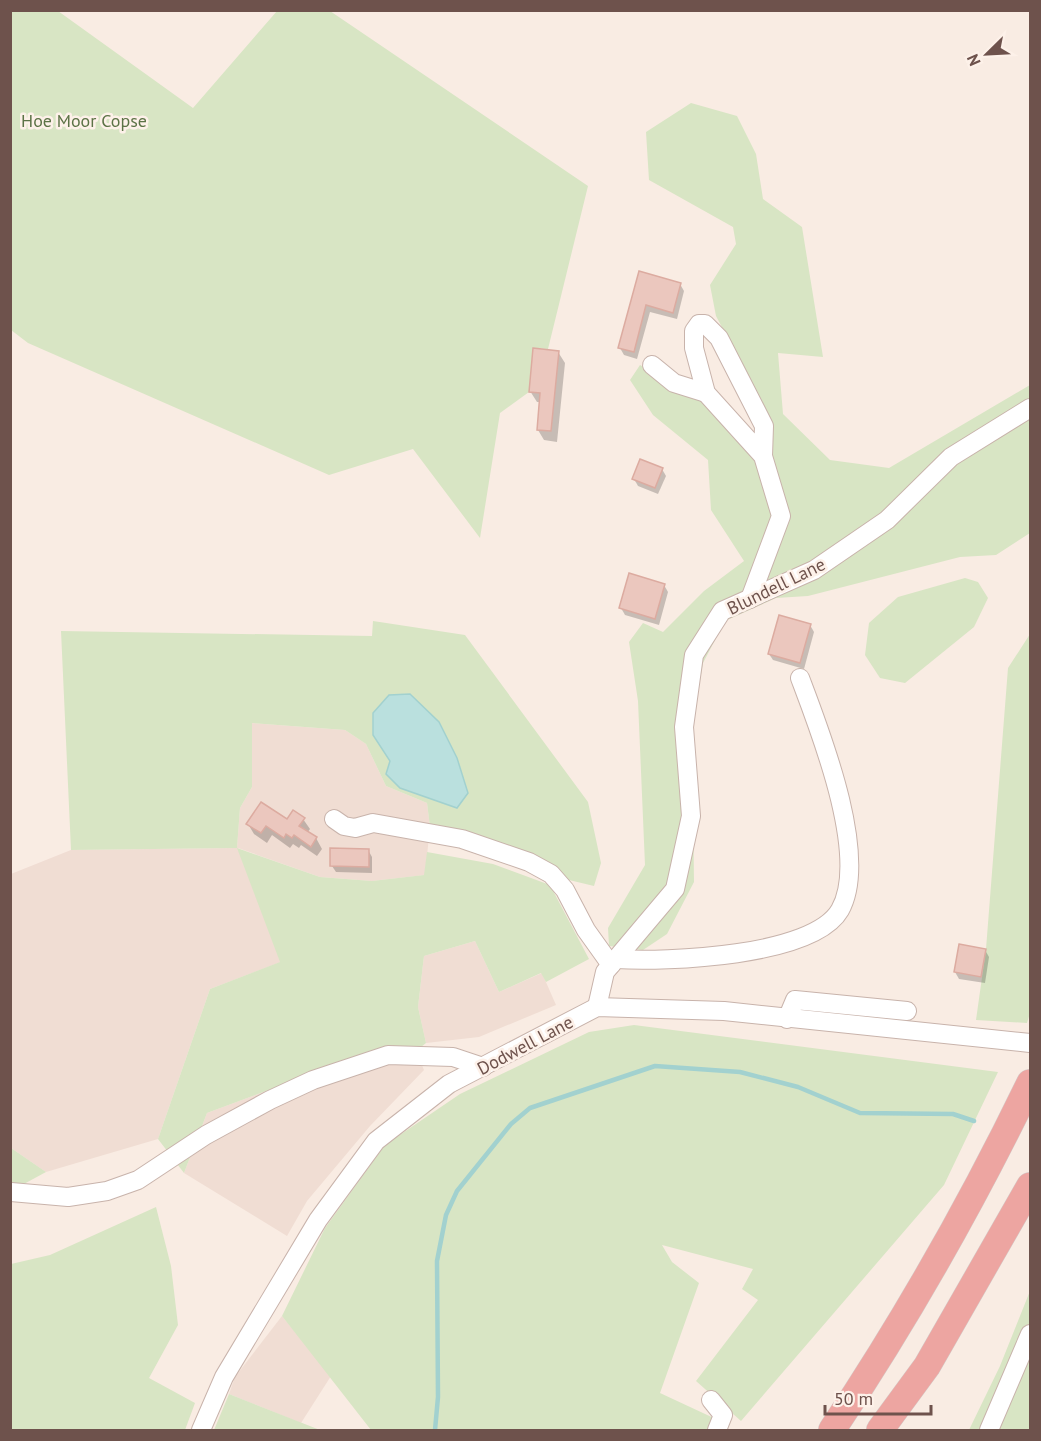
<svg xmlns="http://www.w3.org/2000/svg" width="1041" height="1441" font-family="'PT Sans',sans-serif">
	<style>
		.residential { fill: #f0ddd3 }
		.green { fill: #d8e5c4 }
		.water { fill: #bae0de; stroke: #a2d1cf; stroke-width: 1.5 }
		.shadow { fill: #0003 }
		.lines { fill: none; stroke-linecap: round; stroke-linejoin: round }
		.stream { stroke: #a2d1cf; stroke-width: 4.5 }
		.building { fill: #ebc7be; stroke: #dcaba0; stroke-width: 1.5 }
		.minor-casing { stroke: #c8b3ab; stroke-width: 20 }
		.highway-casing { stroke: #d4cbc9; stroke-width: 28 }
		.minor { stroke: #fff; stroke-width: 18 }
		.highway { stroke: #eda5a1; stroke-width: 27 }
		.labels { text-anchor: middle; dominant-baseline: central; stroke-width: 5; stroke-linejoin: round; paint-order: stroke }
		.park-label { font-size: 18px; fill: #5c7346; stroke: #fdf1e9 }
		.street-label { font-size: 18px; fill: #6e524c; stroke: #fdf1e9 }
	</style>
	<rect width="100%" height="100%" fill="#f9ece3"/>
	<g class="residential">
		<path d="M251,723L345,730L366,744L386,786L427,803L430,827L425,875L372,881L320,877L238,848L281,962L210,989L158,1139L46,1172L11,1148V874L71,850L237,848L240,808L252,787Z"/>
		<path d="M475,941L499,992L542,973L556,1005L479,1037L426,1043L418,1007L424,956Z"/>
		<path d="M416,1051L424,1070L370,1126L307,1201L287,1236L184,1173L207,1113L344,1062Z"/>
		<path d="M282,1316L331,1376L301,1423L229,1394L235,1377Z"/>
	</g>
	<g class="green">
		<path d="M10,11H58L193,108L277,11H330L588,186L548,349L533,348L529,392L500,413L480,538L413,449L329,475L28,343L11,330Z"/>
		<path d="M691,103L737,116L756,154L763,199L802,227L823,357L778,353L783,414L830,460L889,468L1030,385V533L996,555L960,557L808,596L776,598L725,621L703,663L692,727L694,882L667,934L643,950L609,946L608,928L645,865L638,701L629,642L643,623L663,632L704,591L744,561L711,510L708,460L653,415L630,380L640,365L701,401L736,440L773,424L716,316L710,285L736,244L733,227L649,180L646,132Z"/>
		<path d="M965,578L978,582L988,598L974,627L905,683L880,678L865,655L869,623L898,597Z"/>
		<path d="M373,621L465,635L588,802L601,863L594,886L569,880L488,838L430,827L427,803L386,786L366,744L345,730L252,723V787L240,808L237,848L320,877L372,881L424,875L427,852L493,864L550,885L589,959L546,982L541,973L499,992L475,941L424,956L418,1007L426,1043L416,1051L344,1062L207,1113L184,1173L158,1139L210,989L280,962L237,848L71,850L61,631L372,636Z"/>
		<path d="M1030,634V1013L1027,1023L976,1020L986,949L1008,668Z"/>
		<path d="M634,1025L998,1072L944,1185L741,1421L696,1381L758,1300L742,1289L753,1269L662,1245L672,1262L699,1283L660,1393L718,1420L708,1430H371L282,1316L325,1228L385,1145L460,1094L589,1032Z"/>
		<path d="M11,1148L46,1172L11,1191Z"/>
		<path d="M156,1207L171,1266L178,1325L149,1378L195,1403L185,1430H11V1264L50,1255Z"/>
		<path d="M1030,1291V1430H969L1000,1366Z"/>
		<path d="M229,1394L320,1430H214Z"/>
	</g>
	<path class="water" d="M410,694L439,722L457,758L468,793L457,808L400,788L386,774L390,761L373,735V713L389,695Z"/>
	<g class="shadow">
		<path d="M640,273L680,284L684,291L677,319L650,312L637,359L624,355L620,348Z"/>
		<path d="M558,352L565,363L557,442L544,440L538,430L541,402H537L530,391Z"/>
		<path d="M662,469L666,476L658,494L638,486L634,479Z"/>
		<path d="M664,585L668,592L659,625L625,615L621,608Z"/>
		<path d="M810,625L814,632L804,669L773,660L769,654Z"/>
		<path d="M303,819L310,829L307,833L316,838L322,849L317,856L301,845L299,848L293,844L290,848L272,835L267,843L254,834L248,824Z"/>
		<path d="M368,850L372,857V873L336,872L332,866Z"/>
		<path d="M985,950L989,957L985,983L959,979L955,972Z"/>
	</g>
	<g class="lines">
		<path class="stream" d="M435,1430L438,1397L437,1261L446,1215L457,1191L511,1124L530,1108L655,1066L740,1072L798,1087L860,1113L953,1114L974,1121"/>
	</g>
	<g class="building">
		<path d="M639,271L681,283L673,313L646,305L634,352L618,348Z"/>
		<path d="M533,348L559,351L551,431L537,430L540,393L529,392Z"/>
		<path d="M640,459L663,468L655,488L632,479Z"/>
		<path d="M629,573L665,584L655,619L619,608Z"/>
		<path d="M779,615L811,624L800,663L768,654Z"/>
		<path d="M261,802L287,819L293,810L305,818L299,826L317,837L311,847L294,835L292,838L286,834L284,838L266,826L261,833L246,824Z"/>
		<path d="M330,848L369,849V867L330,866Z"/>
		<path d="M959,944L986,949L981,977L954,972Z"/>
	</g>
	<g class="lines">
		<g class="minor-casing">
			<g id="minor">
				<path d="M652,365L674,383L706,393"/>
				<path d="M750,599L781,516L763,456L706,393L694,348V331L699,324H705L719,338L764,426L763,456"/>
				<path d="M334,819L344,826L355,828L373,823L462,839L529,862L551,874L565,890L586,930L611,965"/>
				<path d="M616,959C666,962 813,957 840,910C870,857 820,731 800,678"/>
				<path d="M597,1007L605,972L675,889L691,816L684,727L694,655L722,611L814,570L887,520L951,457L1030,408"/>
				<path d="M787,1019L795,1000L907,1011"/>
				<path d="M11,1192L68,1197L107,1191L138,1180L206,1135L270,1100L313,1080L388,1055L453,1057L483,1067"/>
				<path d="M711,1400L723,1415L717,1430"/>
				<path d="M201,1430L224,1377L318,1220L376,1141L449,1084L597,1007L724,1011L1030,1043"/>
				<path d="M989,1430L1030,1334"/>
			</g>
		</g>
		<g class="highway-casing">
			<g id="highway">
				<path d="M832,1430C906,1319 972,1203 1030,1083"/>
				<path d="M880,1430L927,1366L1030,1186"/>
			</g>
		</g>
		<use href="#minor" class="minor"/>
		<use href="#highway" class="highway"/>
	</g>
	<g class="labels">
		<g class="park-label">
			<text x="84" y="120">Hoe Moor Copse</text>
		</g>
		<g class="street-label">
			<text transform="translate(776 586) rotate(-26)">Blundell Lane</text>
			<text transform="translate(525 1045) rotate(-28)">Dodwell Lane</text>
		</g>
	</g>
	<rect width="1041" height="1441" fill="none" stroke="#6e524c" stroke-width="24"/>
	<g transform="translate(987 54) rotate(246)" stroke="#fdf1e9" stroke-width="4.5" paint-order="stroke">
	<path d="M0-4.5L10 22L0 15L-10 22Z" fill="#6e524c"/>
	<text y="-9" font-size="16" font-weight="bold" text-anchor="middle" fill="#6e524c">N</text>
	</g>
	<path d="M825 1405v9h106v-9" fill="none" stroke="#6e524c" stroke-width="3"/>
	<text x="834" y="1405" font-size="18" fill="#6e524c" stroke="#fdf1e9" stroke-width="4.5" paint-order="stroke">50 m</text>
</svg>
